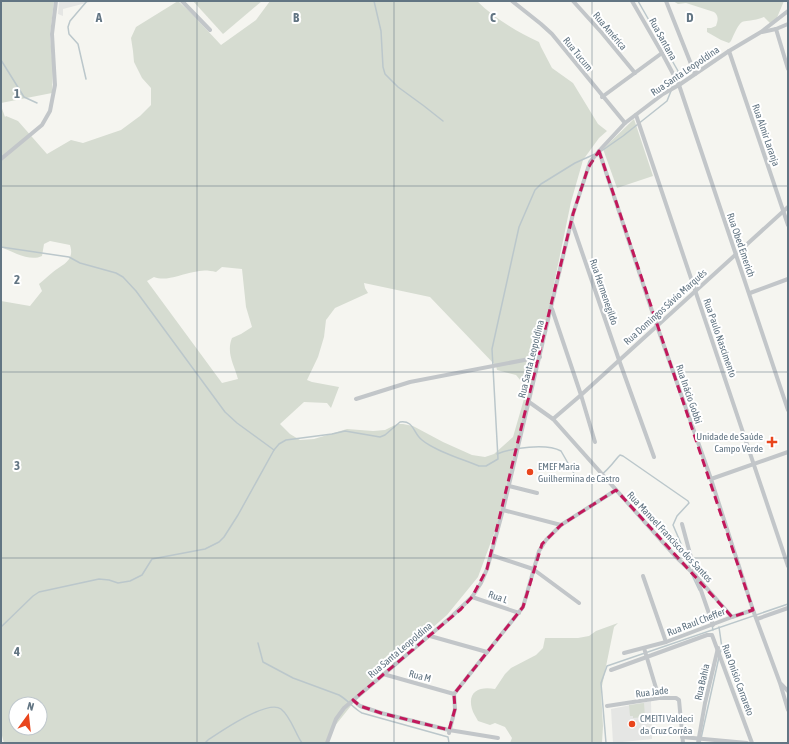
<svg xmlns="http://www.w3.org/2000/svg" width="789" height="744" font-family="'Asap Condensed',sans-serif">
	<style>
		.built { fill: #e5e6e4 }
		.green { fill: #d6dcd1; fill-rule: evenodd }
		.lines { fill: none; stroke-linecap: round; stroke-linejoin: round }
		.stream { stroke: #bbc7cb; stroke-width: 1.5 }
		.street { stroke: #c2c6c9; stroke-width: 4 }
		.marked { fill: none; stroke: #c2185b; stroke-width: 3; stroke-dasharray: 8 5; stroke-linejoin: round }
		.grid { fill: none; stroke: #627583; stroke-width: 1; stroke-opacity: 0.55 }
		.poi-dot { fill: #e9451c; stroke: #fff; stroke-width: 1.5 }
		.labels { text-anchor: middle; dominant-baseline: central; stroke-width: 4; stroke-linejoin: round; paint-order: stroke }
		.street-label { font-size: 10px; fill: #627583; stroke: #fff }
		.poi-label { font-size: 10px; fill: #627583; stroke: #fff; text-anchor: start }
		.grid-label { font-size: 13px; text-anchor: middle; font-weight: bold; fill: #627583; stroke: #fff; stroke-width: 4; stroke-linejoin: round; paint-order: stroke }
	</style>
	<rect width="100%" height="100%" fill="#f5f5f0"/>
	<g class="built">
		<path d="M59,1H94L63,9V16L58,14Z"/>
		<path d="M651,701L652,739L613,743L611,709Z"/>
	</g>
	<g class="green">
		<path d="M1,1H54L50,35L53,70L52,93L1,103Z"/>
		<path d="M178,1L191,13L221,45L256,20L270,1H477C494,18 517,32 539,42L541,47L552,68L573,83L598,124L607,131L599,138L583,160L571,202L547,318L502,512L478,577L447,615L378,675L358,697L330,732L326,743H4L1,732V301L30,306L42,291L39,284C44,280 48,276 53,272C63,264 75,261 70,245L50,241L44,244L42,256C30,262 13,252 1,247V106L5,117L6,116L18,121L47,154L71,140L83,143L121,130L140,116L151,105V88L142,78L134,62L133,51L131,38L136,27ZM222,267L242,269L246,307L252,327L241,334L232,338C226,353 234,364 238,379L222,383L147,281L154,277C166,282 181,274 194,272C201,270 208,270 216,272ZM364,283L430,297L496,366L497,370L516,375L521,381L524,399L513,437L494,454L485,457L472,455L443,442L413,426L403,424H397L385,430L373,431L347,429L314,439L300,440L290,434L280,424L304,402L327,403L331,408L339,387L312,382L307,380L318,357L324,337L326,320L335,308L368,293L365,288ZM16,704H40V728H16Z"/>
		<path d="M193,1H262L223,34Z"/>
		<path d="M673,1H784L776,20L770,23L764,17C740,26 744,12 731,41L729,43L721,40L707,32V28H711L716,26C718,20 719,16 714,12L686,3L678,4Z"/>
		<path d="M634,119L653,176L617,188L603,149Z"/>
		<path d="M618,623L614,627L601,691L603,726L602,743H510L512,738L505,727L495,723L490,725L478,721C476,717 473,713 472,709C467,691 480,686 495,689L505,674L511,668L536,655L543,648L545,638H578L589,636L596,631Z"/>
		<path d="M644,703L645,717L633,718V716H630L629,705Z"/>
	</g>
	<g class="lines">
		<g class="stream">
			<path d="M374,1L381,31L383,67L385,74L398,87L424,106L443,121"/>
			<path d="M638,1L678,71L676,76"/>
			<path d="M1,60L24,97L37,103"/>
			<path d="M86,79L78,44L69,34L68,27L70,21L87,1"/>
			<path d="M672,87L675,80"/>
			<path d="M600,152L623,136L667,101L671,91"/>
			<path d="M1,247L69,257L80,263L116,273L123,277L136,291L225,412L237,423L274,450"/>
			<path d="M497,454C512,448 546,443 561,451L576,477C591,492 610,467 618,457L620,455L623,456L688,501L689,503L677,516L673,525L682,546L690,568"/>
			<path d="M691,573L699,590"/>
			<path d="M712,625L713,630"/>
			<path d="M1,627L33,596L39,592L99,579L109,580L118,583L130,581L142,575L152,559L205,549L219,542L224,537L238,515L274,450L279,444L286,440L332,434L345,431L380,437L385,435L400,422C414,420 413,433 422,440C435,451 462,459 479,466H486L498,459L492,349L519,227L535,190L541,184L575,163L595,154"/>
			<path d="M719,627L722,648L720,653"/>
			<path d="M258,643L263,662L293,678L339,695C348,700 353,708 362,713L448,737L449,743"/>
			<path d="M205,743L208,740C220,732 267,699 281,709C291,717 295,733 302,743"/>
			<path d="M606,743L601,683L607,666L788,604"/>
			<path d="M700,743L719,657"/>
		</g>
		<g class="street">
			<path d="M182,1L210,30"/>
			<path d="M512,1L541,24L552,34L625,123"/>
			<path d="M573,1L602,33L635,73"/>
			<path d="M632,1L662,53L679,85L788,410"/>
			<path d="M666,1L695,74"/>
			<path d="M776,29L788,69"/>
			<path d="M762,32L776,29L788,24"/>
			<path d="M729,51L788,225"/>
			<path d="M602,97L662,53"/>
			<path d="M636,115L788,566"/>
			<path d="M599,151L657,326L711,479L753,610L780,683L788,710"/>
			<path d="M1,159L42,125L50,111L55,85L52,34L56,1"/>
			<path d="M572,223L619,360L654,457"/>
			<path d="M750,293L788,279"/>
			<path d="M552,309L581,395L595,442"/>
			<path d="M356,399L410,382L540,357"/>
			<path d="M529,402L553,419L675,556L696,576L732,617"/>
			<path d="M553,419L581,395L788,207"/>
			<path d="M711,479L788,452"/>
			<path d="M509,486L537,493"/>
			<path d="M503,510L561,525"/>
			<path d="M682,524L696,576L713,625"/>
			<path d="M491,555L533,569L579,603"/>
			<path d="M643,576L666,642"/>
			<path d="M472,597L519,613"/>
			<path d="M757,619L788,608"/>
			<path d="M430,636L487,652"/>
			<path d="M644,648L659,698"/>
			<path d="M624,653L666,642L732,617L753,610"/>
			<path d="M611,670L707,635H712L752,743"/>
			<path d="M383,674L454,694"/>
			<path d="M781,684L788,691"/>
			<path d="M454,694L523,607L539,551L546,540L561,525L616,490"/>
			<path d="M353,700L360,706L381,713L449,730L498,738"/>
			<path d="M607,706L659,698H676L679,700L683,743"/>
			<path d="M449,733L455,709L454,694"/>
			<path d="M682,737L747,743"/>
			<path d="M327,743L336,719L344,708L450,618L472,597L481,583L487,569L503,510L573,214L590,162L599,151L625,123L663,94L679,85L729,51L761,32L788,11"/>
			<path d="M698,743L705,703L718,648"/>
		</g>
	</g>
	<path class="marked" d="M599,151L753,610L732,617L616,490L561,525L542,544L523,607L454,694L455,709L449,730L381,713L360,706L353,700L461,609L472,597L487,569L573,214L588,168Z"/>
	<path class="grid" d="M197,1V743M394,1V743M592,1V743M1,186H788M1,372H788M1,558H788"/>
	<g class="poi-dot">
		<path d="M770 436h4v4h4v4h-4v4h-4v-4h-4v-4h4z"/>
		<circle cx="530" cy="472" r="4"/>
		<circle cx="632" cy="724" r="4"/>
	</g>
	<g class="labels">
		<g class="street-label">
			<text transform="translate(610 31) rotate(50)">Rua América</text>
			<text transform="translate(663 39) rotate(61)">Rua Santana</text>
			<text transform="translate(578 54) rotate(51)">Rua Tucum</text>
			<text transform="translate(685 71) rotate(-34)">Rua Santa Leopoldina</text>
			<text transform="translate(766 135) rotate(71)">Rua Almir Laranja</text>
			<text transform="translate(741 245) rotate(71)">Rua Obed Emerich</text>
			<text transform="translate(604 292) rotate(71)">Rua Hermenegildo</text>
			<text transform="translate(665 307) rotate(-42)">Rua Domingos Sávio Marquês</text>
			<text transform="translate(720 338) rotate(71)">Rua Paulo Nascimento</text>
			<text transform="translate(531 359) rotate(-76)">Rua Santa Leopoldina</text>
			<text transform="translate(689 394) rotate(71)">Rua Inácio Gobbi</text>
			<text transform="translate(670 537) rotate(47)">Rua Manoel Francisco dos Santos</text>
			<text transform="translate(498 597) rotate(19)">Rua L</text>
			<text transform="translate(696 622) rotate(-21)">Rua Raul Cheffer</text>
			<text transform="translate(400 650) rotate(-40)">Rua Santa Leopoldina</text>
			<text transform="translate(420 676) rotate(15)">Rua M</text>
			<text transform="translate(738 680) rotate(70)">Rua Onísio Carrareto</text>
			<text transform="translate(702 682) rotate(-77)">Rua Bahia</text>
			<text transform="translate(652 692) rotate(-7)">Rua Jade</text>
		</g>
		<g class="poi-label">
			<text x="763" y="436" text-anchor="end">Unidade de Saúde<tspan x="763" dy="12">Campo Verde</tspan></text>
			<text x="538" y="466">EMEF Maria<tspan x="538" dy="12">Guilhermina de Castro</tspan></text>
			<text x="640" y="718">CMEITI Valdeci<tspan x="640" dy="12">da Cruz Corrêa</tspan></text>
		</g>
	</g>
	<g class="grid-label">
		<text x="99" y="22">A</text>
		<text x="296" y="22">B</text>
		<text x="493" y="22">C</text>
		<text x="690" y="22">D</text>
		<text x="17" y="98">1</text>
		<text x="17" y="284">2</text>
		<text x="17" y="470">3</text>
		<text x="17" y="656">4</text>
	</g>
	<rect width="789" height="744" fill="none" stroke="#627583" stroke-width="4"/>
	<g transform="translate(28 716) rotate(15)"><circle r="19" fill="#ffffff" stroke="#c0c8cd"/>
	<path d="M0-3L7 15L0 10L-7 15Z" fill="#e9451c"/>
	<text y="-6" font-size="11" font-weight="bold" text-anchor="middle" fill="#627583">N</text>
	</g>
</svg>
